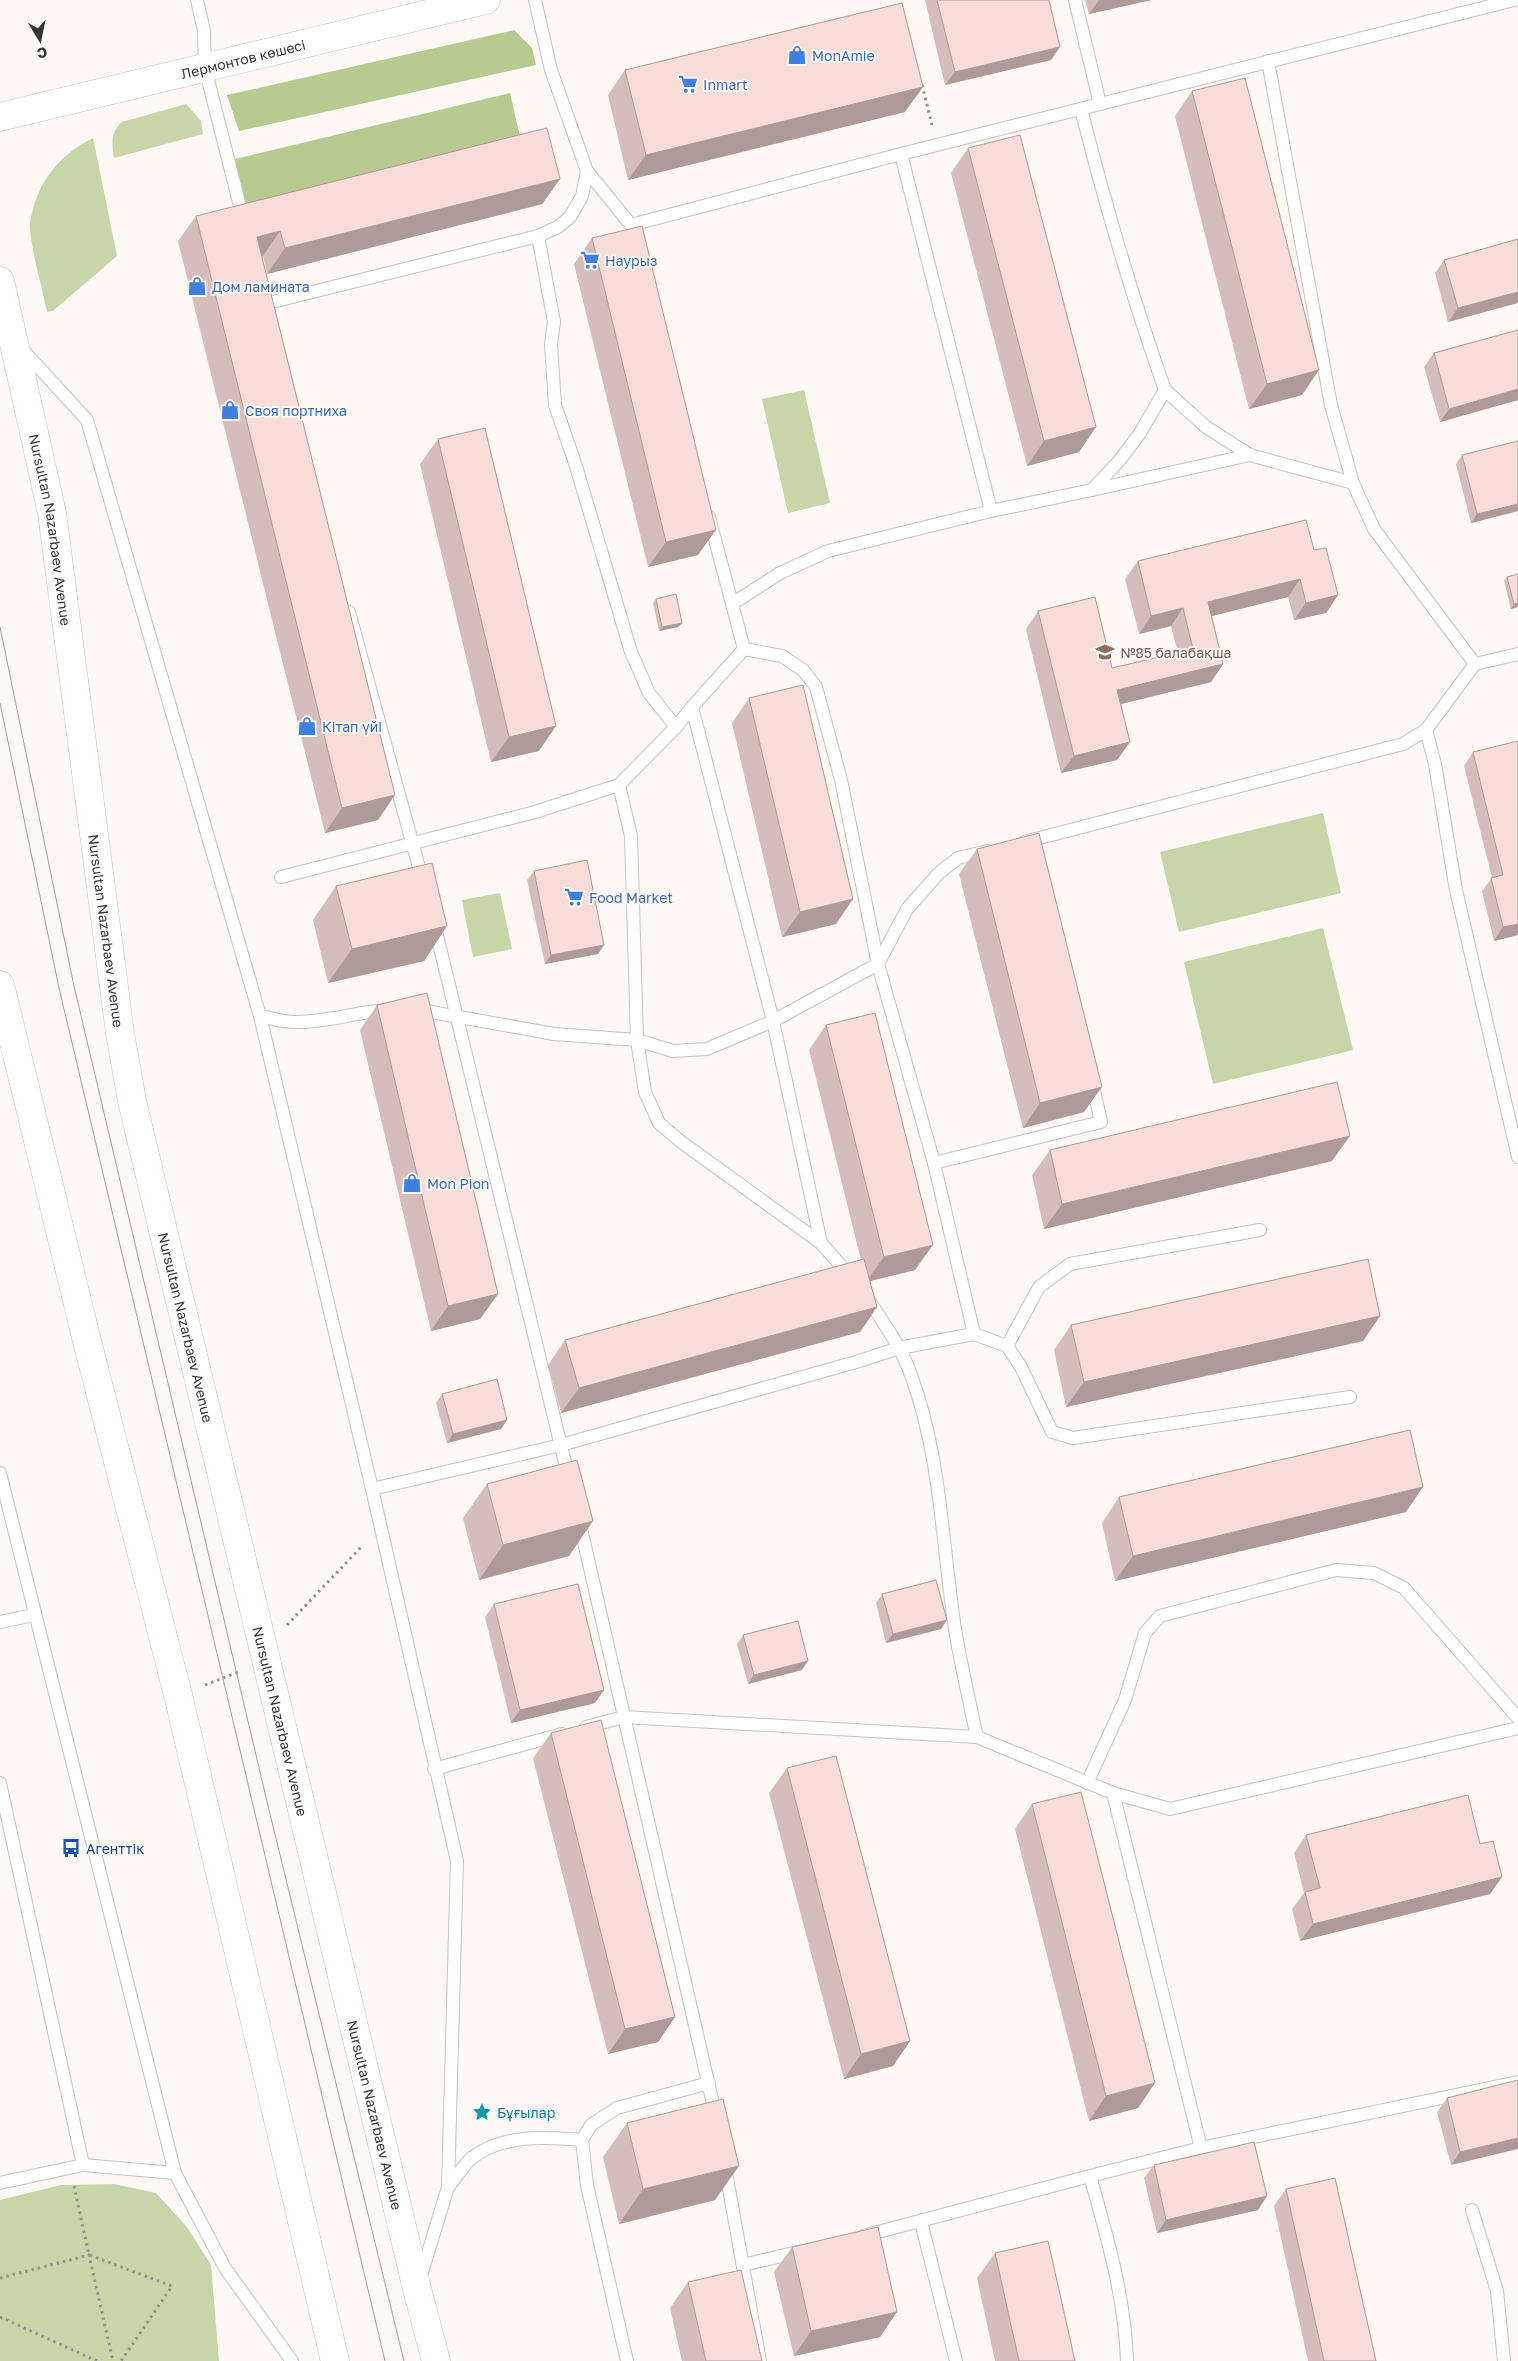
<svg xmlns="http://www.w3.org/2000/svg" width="1518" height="2361" font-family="'Golos Text',sans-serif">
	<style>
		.green { fill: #c6d6a8 }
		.forest { fill: #b7cb91 }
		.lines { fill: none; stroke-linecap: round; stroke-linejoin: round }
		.lane-casing { stroke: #c7c3c0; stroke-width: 14 }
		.secondary-casing { stroke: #c7c3c0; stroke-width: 29 }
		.primary-casing { stroke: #c7c3c0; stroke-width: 29 }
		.path { stroke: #969391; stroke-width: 3; stroke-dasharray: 2.5 4; stroke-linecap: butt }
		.lane { stroke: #fff; stroke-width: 12 }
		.secondary { stroke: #fff; stroke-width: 28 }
		.primary { stroke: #fff; stroke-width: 28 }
		.tram { stroke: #a4a09e; stroke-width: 1 }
		.wall { fill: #d5bdba }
		.shaded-wall { fill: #ae9a97 }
		.building { fill: #f8dcd8; stroke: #ae9a97 }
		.labels { text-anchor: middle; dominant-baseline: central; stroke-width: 4; stroke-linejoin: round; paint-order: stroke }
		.shop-label { font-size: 14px; fill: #366cbe; stroke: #fef9f6; text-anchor: start }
		.street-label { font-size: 14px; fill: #393736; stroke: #fef9f6 }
		.education-label { font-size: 14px; fill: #785e54; stroke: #fef9f6; text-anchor: start }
		.transit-label { font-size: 14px; fill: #164399; stroke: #fef9f6; text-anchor: start }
		.culture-label { font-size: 14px; fill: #0d838f; stroke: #fef9f6; text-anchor: start }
	</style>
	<rect width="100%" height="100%" fill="#fef9f6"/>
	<g class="green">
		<path d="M186,104L201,121L203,134L114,158C112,143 110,133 122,122Z"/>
		<path d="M93,138L117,256L53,311L47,312C42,285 32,256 30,228C29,222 32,215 33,209C42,176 63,153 93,138Z"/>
		<path d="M804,390L830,503L788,513L762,399Z"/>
		<path d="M1323,813L1341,893L1179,932L1160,852Z"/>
		<path d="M500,893L512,949L473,957L462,900Z"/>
		<path d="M1323,928L1353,1050L1213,1084L1184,962Z"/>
		<path d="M114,2184L156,2193L187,2227L211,2265L219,2361H0V2200L61,2185Z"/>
	</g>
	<g class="forest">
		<path d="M514,30L532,48L536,65L239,131L227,95Z"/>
		<path d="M510,93L521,141L246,207L235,159Z"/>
	</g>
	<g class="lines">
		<g class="lane-casing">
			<g id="lane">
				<path d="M197,0L204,31L205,68L244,222"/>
				<path d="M1075,0L1100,104"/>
				<path d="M1268,61L1331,405L1353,483L1374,529L1475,664"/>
				<path d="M1081,109C1105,204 1132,297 1165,390"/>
				<path d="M901,154L1514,0"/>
				<path d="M587,171L631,225L901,154L991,511"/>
				<path d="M538,236L554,322L551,344L555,405L576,466L631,652L649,693L676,727"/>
				<path d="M264,304L538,236L558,227L570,217L582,196L587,171L551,70L535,0"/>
				<path d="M20,347L87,420L260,1016L372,1489L457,1861L448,2187L420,2279"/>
				<path d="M1092,490L1250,455"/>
				<path d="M732,604L780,573L828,551L991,511L1092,490L1119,461L1140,433L1165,390L1206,427L1250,455L1353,483"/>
				<path d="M349,612L423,882"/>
				<path d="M744,649L782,656L803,670L816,687L841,780L878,964L934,1163L974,1334"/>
				<path d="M692,707L773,1021L821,1243"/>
				<path d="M1426,730L1435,764L1456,890L1518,1157"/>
				<path d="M619,785L631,836L637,1040L645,1092L659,1123L680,1141L821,1243L852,1278"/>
				<path d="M1024,842L1403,744L1426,730L1475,664L1518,654"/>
				<path d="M281,877L535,812L619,785L676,727L692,707L744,649L709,517"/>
				<path d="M434,923L569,1479"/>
				<path d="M415,1009L554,1034L637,1040L673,1051L707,1049L773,1021L878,964L907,909L939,873L958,858L988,851"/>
				<path d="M260,1016C271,1018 283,1022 294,1022C326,1023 358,1011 390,1010"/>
				<path d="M934,1163L1101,1122L1092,1081"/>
				<path d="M866,1296C882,1321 901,1346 911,1375C941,1456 942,1544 955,1629C961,1665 969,1701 977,1737"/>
				<path d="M1007,1346L1039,1287L1070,1264L1260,1230"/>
				<path d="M0,1473L175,2173L225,2268L292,2361"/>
				<path d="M372,1489L561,1445L856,1362L899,1348L974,1334L1007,1346L1021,1367L1052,1432L1073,1438L1350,1397"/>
				<path d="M579,1520L716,2117"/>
				<path d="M0,1622L34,1615"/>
				<path d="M586,1727L624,1717L977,1737L1113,1793L1170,1809L1518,1728"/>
				<path d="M434,1769L562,1734"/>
				<path d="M0,1783L83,2165"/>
				<path d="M1087,1783L1125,1700L1145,1633L1160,1616L1336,1570L1374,1573L1404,1588L1518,1718"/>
				<path d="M1113,1793L1201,2148"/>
				<path d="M725,2167L760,2361"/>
				<path d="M1090,2176L1201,2148L1518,2082"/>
				<path d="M0,2183L83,2165L175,2173"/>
				<path d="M448,2187C456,2178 463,2165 473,2157C503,2134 547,2137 582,2140"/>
				<path d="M1472,2210L1497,2291L1504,2361"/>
				<path d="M921,2222L956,2361"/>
				<path d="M863,2236L1090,2176C1107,2237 1125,2297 1127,2361"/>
				<path d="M743,2265L802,2251"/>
				<path d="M627,2361L587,2185L582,2140L591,2125L617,2108L709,2083"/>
			</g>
		</g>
		<g class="secondary-casing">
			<g id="secondary">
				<path id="s1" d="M0,117L486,0"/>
			</g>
		</g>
		<g class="primary-casing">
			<g id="primary">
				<path id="s2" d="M0,281L52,513L120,1033L132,1101L417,2289L436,2361"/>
				<path d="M0,985L87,1341L178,1695L335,2361"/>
			</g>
		</g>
		<g class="path">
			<path d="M922,85L932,125"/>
			<path d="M287,1625L363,1545"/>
			<path d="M205,1685L241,1671"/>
			<path d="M74,2186L89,2255L172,2286L121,2361"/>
			<path d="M0,2278L89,2255L113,2361"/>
			<path d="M0,2317L97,2361"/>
		</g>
		<use href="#lane" class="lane"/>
		<use href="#secondary" class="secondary"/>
		<use href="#primary" class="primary"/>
		<g class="tram">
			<path d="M0,627L74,986L269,1810L404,2361"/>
			<path d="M0,703L59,988L385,2361"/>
		</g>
	</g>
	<g class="wall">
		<path d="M925,0H1049L1051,60L945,85Z"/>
		<path d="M1085,0H1151L1089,14Z"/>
		<path d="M625,70L905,112L628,180L608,95Z"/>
		<path d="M1192,91L1302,395L1249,409L1175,116Z"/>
		<path d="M968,148L1096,427L1079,452L1027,466L951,173Z"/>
		<path d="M560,179L542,204L267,274L263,256L261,257L378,820L325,833L178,241L196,216Z"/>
		<path d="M592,238L698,555L648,567L574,264Z"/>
		<path d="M1518,239L1448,322L1435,273L1444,260Z"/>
		<path d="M1518,330V400L1440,422L1424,367L1434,353Z"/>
		<path d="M438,439L539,751L491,762L420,464Z"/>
		<path d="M1518,441V511L1471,523L1456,464L1462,455Z"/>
		<path d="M1314,550L1338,595L1326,613L1294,620L1288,597L1212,616L1223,664L1211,682L1121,704L1130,742L1117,760L1061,773L1026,629L1038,611L1112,668L1178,653L1171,626L1139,634L1125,579L1138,561Z"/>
		<path d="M1518,574V607L1511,609L1504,581L1507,577Z"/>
		<path d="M656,599L682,623L678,627L659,631L653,603Z"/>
		<path d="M749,698L836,924L782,937L732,723Z"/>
		<path d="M1518,741V935L1494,941L1482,891L1492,878L1464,766L1473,752Z"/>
		<path d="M977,849L1084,1112L1023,1128L959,874Z"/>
		<path d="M534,871L604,945L598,954L545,964L527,880Z"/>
		<path d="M336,886L447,926L424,961L328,983L313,920Z"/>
		<path d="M377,1005L498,1294L480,1319L431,1331L360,1030Z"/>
		<path d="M826,1025L915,1270L870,1281L877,1307L860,1332L561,1413L548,1365L565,1340L861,1260L809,1050Z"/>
		<path d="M1050,1150L1332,1161L1044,1229L1032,1175Z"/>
		<path d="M1380,1316L1363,1341L1066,1407L1054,1350L1071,1325Z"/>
		<path d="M442,1394L507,1420L501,1429L447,1443L436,1403Z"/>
		<path d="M487,1484L569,1556L479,1580L463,1518Z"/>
		<path d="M1119,1497L1406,1512L1115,1581L1102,1523Z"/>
		<path d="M882,1594L941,1629L886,1643L876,1603Z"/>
		<path d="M494,1604L604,1690L595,1703L511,1723L485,1617Z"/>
		<path d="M743,1635L802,1670L748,1684L737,1644Z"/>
		<path d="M551,1733L675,2017L658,2042L608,2054L533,1758Z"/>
		<path d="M787,1768L910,2041L893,2066L844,2079L769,1793Z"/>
		<path d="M1032,1804L1155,2083L1138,2108L1089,2121L1015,1829Z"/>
		<path d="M1306,1835L1480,1844L1502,1877L1490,1894L1300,1941L1292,1909L1304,1893L1294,1853Z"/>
		<path d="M1518,2080L1451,2165L1437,2112L1447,2098Z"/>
		<path d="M627,2123L715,2200L619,2224L603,2157Z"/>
		<path d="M1154,2165L1258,2210L1157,2233L1144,2178Z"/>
		<path d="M1286,2189L1376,2361H1308L1274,2206Z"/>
		<path d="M792,2247L880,2337L794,2356L774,2272Z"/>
		<path d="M995,2253L1075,2361H995L977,2278Z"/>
		<path d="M688,2282L762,2361H682L670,2308Z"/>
	</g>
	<g class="shaded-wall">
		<path d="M1099,0H1151L1089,14Z"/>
		<path d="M1060,47L1051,60L945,85L955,72Z"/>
		<path d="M923,87L905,112L628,180L646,155Z"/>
		<path d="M560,179L542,204L267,274L285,248Z"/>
		<path d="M280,231L263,256L239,262L257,237Z"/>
		<path d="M1518,292V303L1448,322L1458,308Z"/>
		<path d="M1319,370L1302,395L1249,409L1267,384Z"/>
		<path d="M1518,389V400L1440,422L1449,409Z"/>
		<path d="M1096,427L1079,452L1027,466L1044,441Z"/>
		<path d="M1518,504V511L1471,523L1477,514Z"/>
		<path d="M716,530L698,555L648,567L666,542Z"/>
		<path d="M1300,579L1288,597L1196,620L1208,602Z"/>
		<path d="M1338,595L1326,613L1294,620L1306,603Z"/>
		<path d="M1518,603V607L1511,609L1514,604Z"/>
		<path d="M1183,608L1171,626L1139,634L1151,616Z"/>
		<path d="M682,623L678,627L659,631L662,627Z"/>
		<path d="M1223,664L1211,682L1105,708L1117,690Z"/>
		<path d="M556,726L539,751L491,762L509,737Z"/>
		<path d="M1130,742L1117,760L1061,773L1074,756Z"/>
		<path d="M395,795L378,820L325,833L342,808Z"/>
		<path d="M853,899L836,924L782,937L800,912Z"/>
		<path d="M1518,924V935L1494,941L1503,927Z"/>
		<path d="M447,926L424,961L328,983L352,949Z"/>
		<path d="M604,945L598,954L545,964L551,955Z"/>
		<path d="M1102,1087L1084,1112L1023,1128L1040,1103Z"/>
		<path d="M1350,1136L1332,1161L1044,1229L1062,1204Z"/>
		<path d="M933,1245L915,1270L866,1282L884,1257Z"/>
		<path d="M498,1294L480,1319L431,1331L448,1306Z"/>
		<path d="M877,1307L860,1332L561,1413L579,1388Z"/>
		<path d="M1380,1316L1363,1341L1066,1407L1084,1382Z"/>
		<path d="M507,1420L501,1429L447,1443L453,1434Z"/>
		<path d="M1423,1487L1406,1512L1115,1581L1133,1556Z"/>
		<path d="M593,1521L569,1556L479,1580L503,1545Z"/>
		<path d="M947,1620L941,1629L886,1643L893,1634Z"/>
		<path d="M808,1661L802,1670L748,1684L754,1675Z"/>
		<path d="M604,1690L595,1703L511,1723L520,1710Z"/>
		<path d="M1502,1877L1490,1894L1300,1941L1313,1924Z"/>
		<path d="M675,2017L658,2042L608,2054L625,2029Z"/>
		<path d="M910,2041L893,2066L844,2079L861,2054Z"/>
		<path d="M1155,2083L1138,2108L1089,2121L1106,2096Z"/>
		<path d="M1518,2138V2149L1451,2165L1460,2152Z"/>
		<path d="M739,2166L715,2200L619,2224L643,2189Z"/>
		<path d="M1267,2196L1258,2210L1157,2233L1166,2220Z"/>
		<path d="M897,2312L880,2337L794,2356L811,2331Z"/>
	</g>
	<g class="building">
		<path d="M937,0H1049L1060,47L955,72Z"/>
		<path d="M902,3L923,87L646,155L625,70Z"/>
		<path d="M1245,78L1319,370L1267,384L1192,91Z"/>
		<path d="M547,128L560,179L285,248L280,231L257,237L395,795L342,808L196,216Z"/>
		<path d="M1020,135L1096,427L1044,441L968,148Z"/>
		<path d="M642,226L716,530L666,542L592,238Z"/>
		<path d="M1518,239V292L1458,308L1444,260Z"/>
		<path d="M1518,330V389L1449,409L1434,353Z"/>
		<path d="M485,428L556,726L509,737L438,439Z"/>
		<path d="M1518,441V504L1477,514L1462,455Z"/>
		<path d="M1306,520L1314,550L1326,548L1338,595L1306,603L1300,579L1208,602L1223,664L1117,690L1130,742L1074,756L1038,611L1095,597L1112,668L1193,649L1183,608L1151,616L1138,561Z"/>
		<path d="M1518,574V603L1514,604L1507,577Z"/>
		<path d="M676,594L682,623L662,627L656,599Z"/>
		<path d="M803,685L853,899L800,912L749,698Z"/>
		<path d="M1518,741V924L1503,927L1491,878L1503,875L1473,752Z"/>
		<path d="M1039,833L1102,1087L1040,1103L977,849Z"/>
		<path d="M587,860L604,945L551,955L534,871Z"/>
		<path d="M432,863L447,926L352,949L336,886Z"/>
		<path d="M427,993L498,1294L448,1306L377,1005Z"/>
		<path d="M875,1013L933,1245L884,1257L826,1025Z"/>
		<path d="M1337,1082L1350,1136L1062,1204L1050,1150Z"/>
		<path d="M864,1259L877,1307L579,1388L565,1340Z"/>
		<path d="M1368,1259L1380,1316L1084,1382L1071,1325Z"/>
		<path d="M497,1379L507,1420L453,1434L442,1394Z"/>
		<path d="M1410,1430L1423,1487L1133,1556L1119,1497Z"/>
		<path d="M577,1460L593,1521L503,1545L487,1484Z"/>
		<path d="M936,1580L947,1620L893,1634L882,1594Z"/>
		<path d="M578,1584L604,1690L520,1710L494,1604Z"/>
		<path d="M798,1621L808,1661L754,1675L743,1635Z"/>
		<path d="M601,1720L675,2017L625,2029L551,1733Z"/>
		<path d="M836,1756L910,2041L861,2054L787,1768Z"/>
		<path d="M1081,1792L1155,2083L1106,2096L1032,1804Z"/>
		<path d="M1468,1795L1480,1844L1493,1841L1502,1877L1313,1924L1305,1892L1320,1888L1306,1835Z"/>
		<path d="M1518,2080V2138L1460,2152L1447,2098Z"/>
		<path d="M723,2099L739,2166L643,2189L627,2123Z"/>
		<path d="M1254,2142L1267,2196L1166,2220L1154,2165Z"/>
		<path d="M1335,2178L1376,2361H1324L1286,2189Z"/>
		<path d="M878,2227L897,2312L811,2331L792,2247Z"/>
		<path d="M1048,2241L1075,2361H1019L995,2253Z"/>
		<path d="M741,2270L762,2361H706L688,2282Z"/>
	</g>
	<defs>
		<g id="shop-bare" transform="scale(1.5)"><path d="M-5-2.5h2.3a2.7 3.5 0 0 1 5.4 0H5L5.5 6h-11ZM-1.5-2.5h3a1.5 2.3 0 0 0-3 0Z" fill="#3f7fe0" stroke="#fef9f6" stroke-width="2.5" paint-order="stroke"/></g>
		<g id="supermarket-bare" transform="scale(1.5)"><path d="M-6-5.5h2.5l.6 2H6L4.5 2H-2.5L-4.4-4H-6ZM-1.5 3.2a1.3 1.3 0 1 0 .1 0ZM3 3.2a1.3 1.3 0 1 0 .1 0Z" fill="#3f7fe0" stroke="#fef9f6" stroke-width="2.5" paint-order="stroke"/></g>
		<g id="school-bare" transform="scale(1.5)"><path d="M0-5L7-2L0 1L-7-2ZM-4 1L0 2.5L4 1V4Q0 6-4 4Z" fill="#8d6e63" stroke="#fef9f6" stroke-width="2.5" paint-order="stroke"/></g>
		<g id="bus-bare" transform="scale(1.5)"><path d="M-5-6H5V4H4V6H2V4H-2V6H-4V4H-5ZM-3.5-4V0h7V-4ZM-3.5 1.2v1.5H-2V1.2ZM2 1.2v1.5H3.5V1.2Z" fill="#1a4fb4" stroke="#fef9f6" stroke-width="2.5" paint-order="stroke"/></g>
		<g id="sight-bare" transform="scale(1.5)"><path d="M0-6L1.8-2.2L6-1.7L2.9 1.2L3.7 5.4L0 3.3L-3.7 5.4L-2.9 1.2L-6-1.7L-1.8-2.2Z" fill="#0f9aa8" stroke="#fef9f6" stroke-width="2.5" paint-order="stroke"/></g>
	</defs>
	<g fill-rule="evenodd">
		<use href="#shop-bare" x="797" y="55"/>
		<use href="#supermarket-bare" x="688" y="84"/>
		<use href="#supermarket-bare" x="590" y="260"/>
		<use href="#shop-bare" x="197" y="286"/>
		<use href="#shop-bare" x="230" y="410"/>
		<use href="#school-bare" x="1105" y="652"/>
		<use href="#shop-bare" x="307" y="726"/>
		<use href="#supermarket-bare" x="574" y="897"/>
		<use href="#shop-bare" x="412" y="1183"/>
		<use href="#bus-bare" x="71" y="1848"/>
		<use href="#sight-bare" x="482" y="2112"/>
	</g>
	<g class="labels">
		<g class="shop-label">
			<text x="812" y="55">MonAmie</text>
			<text x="703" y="84">Inmart</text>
			<text x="605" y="260">Наурыз</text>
			<text x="212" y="286">Дом ламината</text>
			<text x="245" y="410">Своя портниха</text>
			<text x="322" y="726">Кітап үйі</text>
			<text x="589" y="897">Food Market</text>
			<text x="427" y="1183">Mon Pion</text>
		</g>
		<g class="street-label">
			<text stroke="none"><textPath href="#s1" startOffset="250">Лермонтов көшесі</textPath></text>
			<text stroke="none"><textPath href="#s2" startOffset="254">Nursultan Nazarbaev Avenue</textPath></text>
			<text stroke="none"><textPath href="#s2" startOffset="659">Nursultan Nazarbaev Avenue</textPath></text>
			<text stroke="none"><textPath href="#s2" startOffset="1064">Nursultan Nazarbaev Avenue</textPath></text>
			<text stroke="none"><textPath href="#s2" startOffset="1469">Nursultan Nazarbaev Avenue</textPath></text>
			<text stroke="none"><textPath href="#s2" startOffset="1874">Nursultan Nazarbaev Avenue</textPath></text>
		</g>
		<g class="education-label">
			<text x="1120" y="652">№85 балабақша</text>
		</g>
		<g class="transit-label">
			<text x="86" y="1848">Агенттік</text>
		</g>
		<g class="culture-label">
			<text x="497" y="2112">Бұғылар</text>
		</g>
	</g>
	<g transform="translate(40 40) rotate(170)" stroke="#fef9f6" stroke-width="4" paint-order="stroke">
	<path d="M0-4L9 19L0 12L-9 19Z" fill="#393736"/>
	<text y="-8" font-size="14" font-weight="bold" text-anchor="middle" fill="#393736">С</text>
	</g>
</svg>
